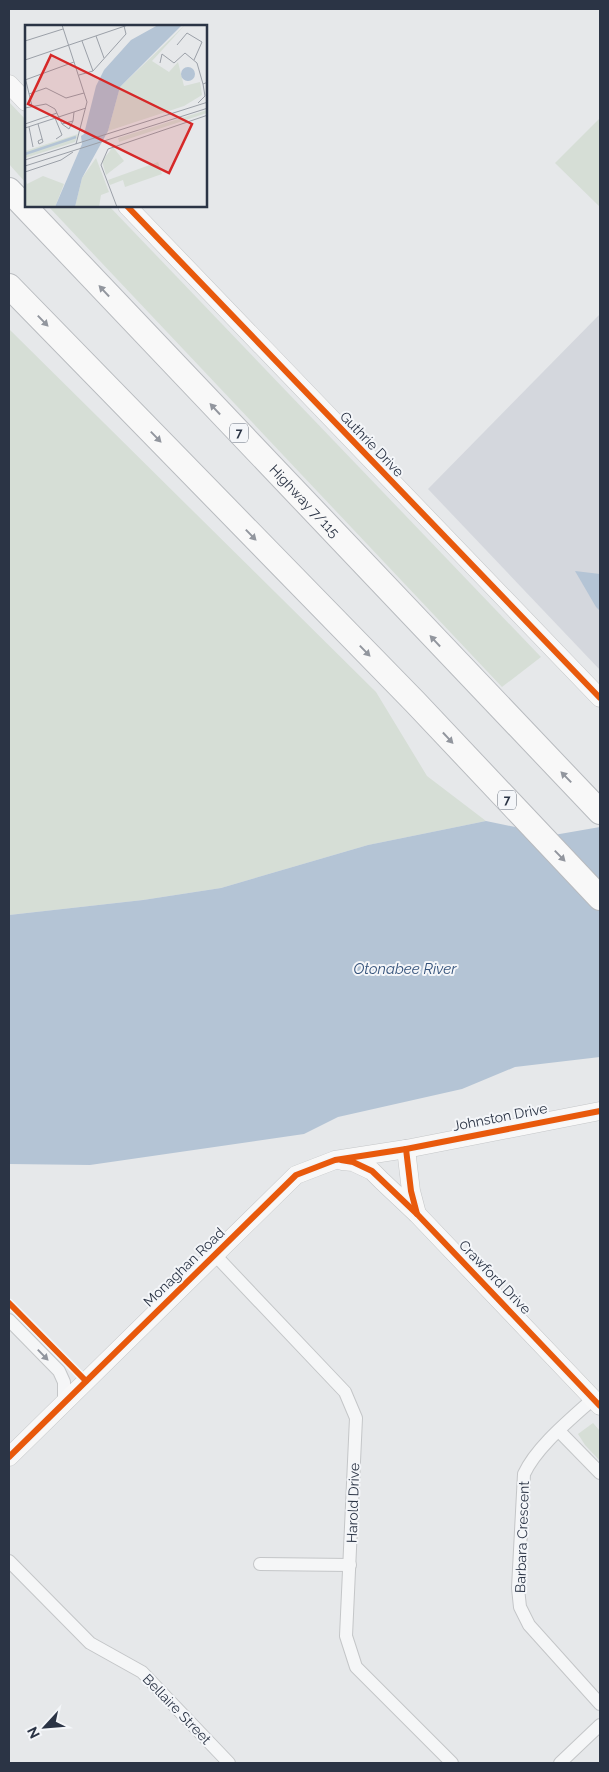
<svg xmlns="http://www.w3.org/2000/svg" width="609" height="1772" font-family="Raleway,sans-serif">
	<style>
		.built { fill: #d4d7dd }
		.green { fill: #d6ded6 }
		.water { fill: #b4c4d5 }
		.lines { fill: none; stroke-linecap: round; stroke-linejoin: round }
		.street-casing { stroke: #c4c6c8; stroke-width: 14 }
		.secondary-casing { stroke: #c4c6c8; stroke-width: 19 }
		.highway-casing { stroke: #b8bbbf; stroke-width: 26 }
		.street { stroke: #f5f6f7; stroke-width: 12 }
		.secondary { stroke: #f8f8f8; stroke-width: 18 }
		.highway { stroke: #f8f8f8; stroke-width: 24 }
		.cycleway-casing { stroke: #f4f6f9; stroke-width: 9 }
		.cycleway { stroke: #e8590c; stroke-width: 6 }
		.oneway { fill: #92969e }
		.oneway2 { fill: #90959e }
		.labels { text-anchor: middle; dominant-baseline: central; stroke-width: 4; stroke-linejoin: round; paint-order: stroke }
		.shield { fill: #f4f6f9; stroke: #676e7b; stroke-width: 1 }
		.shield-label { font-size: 12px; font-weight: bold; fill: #2b3445 }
		.street-label { font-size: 14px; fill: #2b3445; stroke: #f4f6f9 }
		.water-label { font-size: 15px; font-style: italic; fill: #34527a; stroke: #f4f6f9 }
		.inset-river { fill: none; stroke: #b4c4d5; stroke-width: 2.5 }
		.inset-road { fill: none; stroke: #9ba0a8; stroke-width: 1 }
		.view { fill: #d62828; fill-opacity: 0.15; stroke: #d62828; stroke-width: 2.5 }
		.inset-edge { fill: none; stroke: #2b3445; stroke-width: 2.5 }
	</style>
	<rect width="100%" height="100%" fill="#e6e8ea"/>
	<path class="built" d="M600,314V670L428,489Z"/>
	<g class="green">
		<path d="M9,102L26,120V183L9,164Z"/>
		<path d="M600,118V207L555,163Z"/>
		<path d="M48,206H109L541,657L502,687Z"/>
		<path d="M9,329L376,692L427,776L486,821L368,845L221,888L143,900L9,915Z"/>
		<path d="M593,1423L600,1431V1461L585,1445L578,1434Z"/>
	</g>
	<g class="water">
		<path d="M575,571L600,574V611L596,607Z"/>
		<path d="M486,821L554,835L600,827V1057L515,1067L462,1089L338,1117L304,1134L90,1165L9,1164V915L143,900L221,888L368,845Z"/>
	</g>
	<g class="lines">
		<g class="street-casing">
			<g id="street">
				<path d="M215,1255L345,1392L356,1418L346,1636L356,1667L452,1763"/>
				<path d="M9,1320L59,1371L64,1382V1402"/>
				<path d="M594,1398C571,1419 537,1446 524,1474L518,1588L520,1607L529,1625L600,1704"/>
				<path d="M559,1431L600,1473"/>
				<path d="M9,1561L90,1643L142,1672L229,1763"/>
				<path d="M260,1564L350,1565"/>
				<path d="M560,1763L600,1725"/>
			</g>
		</g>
		<g class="secondary-casing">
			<g id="secondary">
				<path d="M9,84L26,102"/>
				<path d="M127,206L600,698"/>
				<path d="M406,1149L411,1191L417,1214"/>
				<path d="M342,1161L353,1162L372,1171L382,1181L417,1214L600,1406"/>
				<path d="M9,1457L296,1175L335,1160L406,1149L600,1111"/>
			</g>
		</g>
		<g class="highway-casing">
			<g id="highway">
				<path id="s1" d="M9,190L600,812"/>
				<path d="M9,286L415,702L600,898"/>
			</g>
		</g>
		<use href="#street" class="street"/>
		<use href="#secondary" class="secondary"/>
		<use href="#highway" class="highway"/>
		<g class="cycleway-casing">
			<g id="cycleway">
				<path d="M127,206L600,698"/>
				<path d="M406,1149L411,1191L417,1214"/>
				<path d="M341,1160L353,1162L372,1171L417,1214L600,1406"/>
				<path d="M9,1303L86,1381"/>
				<path d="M9,1457L296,1175L335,1160L406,1149L600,1111"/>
			</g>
		</g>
		<use href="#cycleway" class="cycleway"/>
	</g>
	<defs><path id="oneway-solid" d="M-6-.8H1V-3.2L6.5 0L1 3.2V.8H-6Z" transform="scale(1.25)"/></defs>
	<g class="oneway">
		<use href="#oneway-solid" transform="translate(104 291) rotate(-133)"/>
		<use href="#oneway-solid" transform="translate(43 321) rotate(46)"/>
		<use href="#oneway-solid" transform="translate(215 409) rotate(-133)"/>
		<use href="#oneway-solid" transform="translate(156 437) rotate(46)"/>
		<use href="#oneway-solid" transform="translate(251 535) rotate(46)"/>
		<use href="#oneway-solid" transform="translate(435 641) rotate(-133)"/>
		<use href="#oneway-solid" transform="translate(365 651) rotate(46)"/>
		<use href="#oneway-solid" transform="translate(448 738) rotate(47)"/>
		<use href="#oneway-solid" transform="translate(566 777) rotate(-134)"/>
		<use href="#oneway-solid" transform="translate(560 856) rotate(46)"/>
	</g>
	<use class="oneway2" href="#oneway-solid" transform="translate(43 1355) rotate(46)"/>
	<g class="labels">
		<g class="shield">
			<rect x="230" y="423.5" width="18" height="19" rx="4"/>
			<rect x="498" y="790.5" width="18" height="19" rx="4"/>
		</g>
		<g class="shield-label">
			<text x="239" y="433">7</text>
			<text x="507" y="800">7</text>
		</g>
		<g class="street-label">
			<text transform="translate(372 444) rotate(46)">Guthrie Drive</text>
			<text stroke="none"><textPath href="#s1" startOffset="429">Highway 7/115</textPath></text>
			<text transform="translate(500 1117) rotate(-11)">Johnston Drive</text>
			<text transform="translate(184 1267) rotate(-44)">Monaghan Road</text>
			<text transform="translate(495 1277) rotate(46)">Crawford Drive</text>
			<text transform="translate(353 1503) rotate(-88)">Harold Drive</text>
			<text transform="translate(522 1537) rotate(-88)">Barbara Crescent</text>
			<text transform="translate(177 1709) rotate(46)">Bellaire Street</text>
		</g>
		<g class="water-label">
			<text x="405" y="969">Otonabee River</text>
		</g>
	</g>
	<g transform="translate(25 25)">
		<rect width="182" height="182" fill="#e6e8ea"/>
		<path d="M160,0L127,36L144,47L153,37L159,61L175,57L177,70L159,81L83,106L95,62ZM182,85V88L94,117L93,113ZM53,109L50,117L0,133V126ZM88,122L99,136L81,150L77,136ZM71,133L84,167L76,170L74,182H50L57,153ZM133,137L137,149L100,162L98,155L85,160L83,155ZM18,151L39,159L30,182H0V153L2,159Z" fill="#d6ded6"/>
		<path d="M133,0H157L95,62L83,106L57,153L50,182H30L57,119L56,111L59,109L71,61L79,45L106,15ZM156 49a7 7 0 1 1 14 0a7 7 0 1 1-14 0Z" fill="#b4c4d5"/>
		<path class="inset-river" d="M0,129L51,112"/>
		<path class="inset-road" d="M37,0L62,77L51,119M71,11L79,33M0,16L38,4M57,16L68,46M152,20L162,8L177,17L169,35M0,35L103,0M135,38L137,29L149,38L160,28L172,38L178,59L183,57M54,50L68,46L101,9L99,1M0,52L7,81M0,55L49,37M4,69L21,63L41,73L59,68M173,78L180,71L178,59M0,83L21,79L30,84L37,99L48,96L49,87M30,93L37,110L31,114M0,99L32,88M13,99L18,117L14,119L13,116L17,114M37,99L44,104L48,96M4,102L8,122M0,103L61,83M0,135L183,77M0,141L183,83M0,147L36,135L48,127M92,182L76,140L83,124L183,90"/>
		<path class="view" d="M26,30L167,99L144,148L3,79Z"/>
		<rect width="182" height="182" class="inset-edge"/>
	</g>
	<rect width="609" height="1772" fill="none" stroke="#2b3445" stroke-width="20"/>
	<g transform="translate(45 1727) rotate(244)" stroke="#f4f6f9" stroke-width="4" paint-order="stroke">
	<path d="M0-4L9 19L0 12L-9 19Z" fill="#2b3445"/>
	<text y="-8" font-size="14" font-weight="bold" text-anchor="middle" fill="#2b3445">N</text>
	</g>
</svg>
